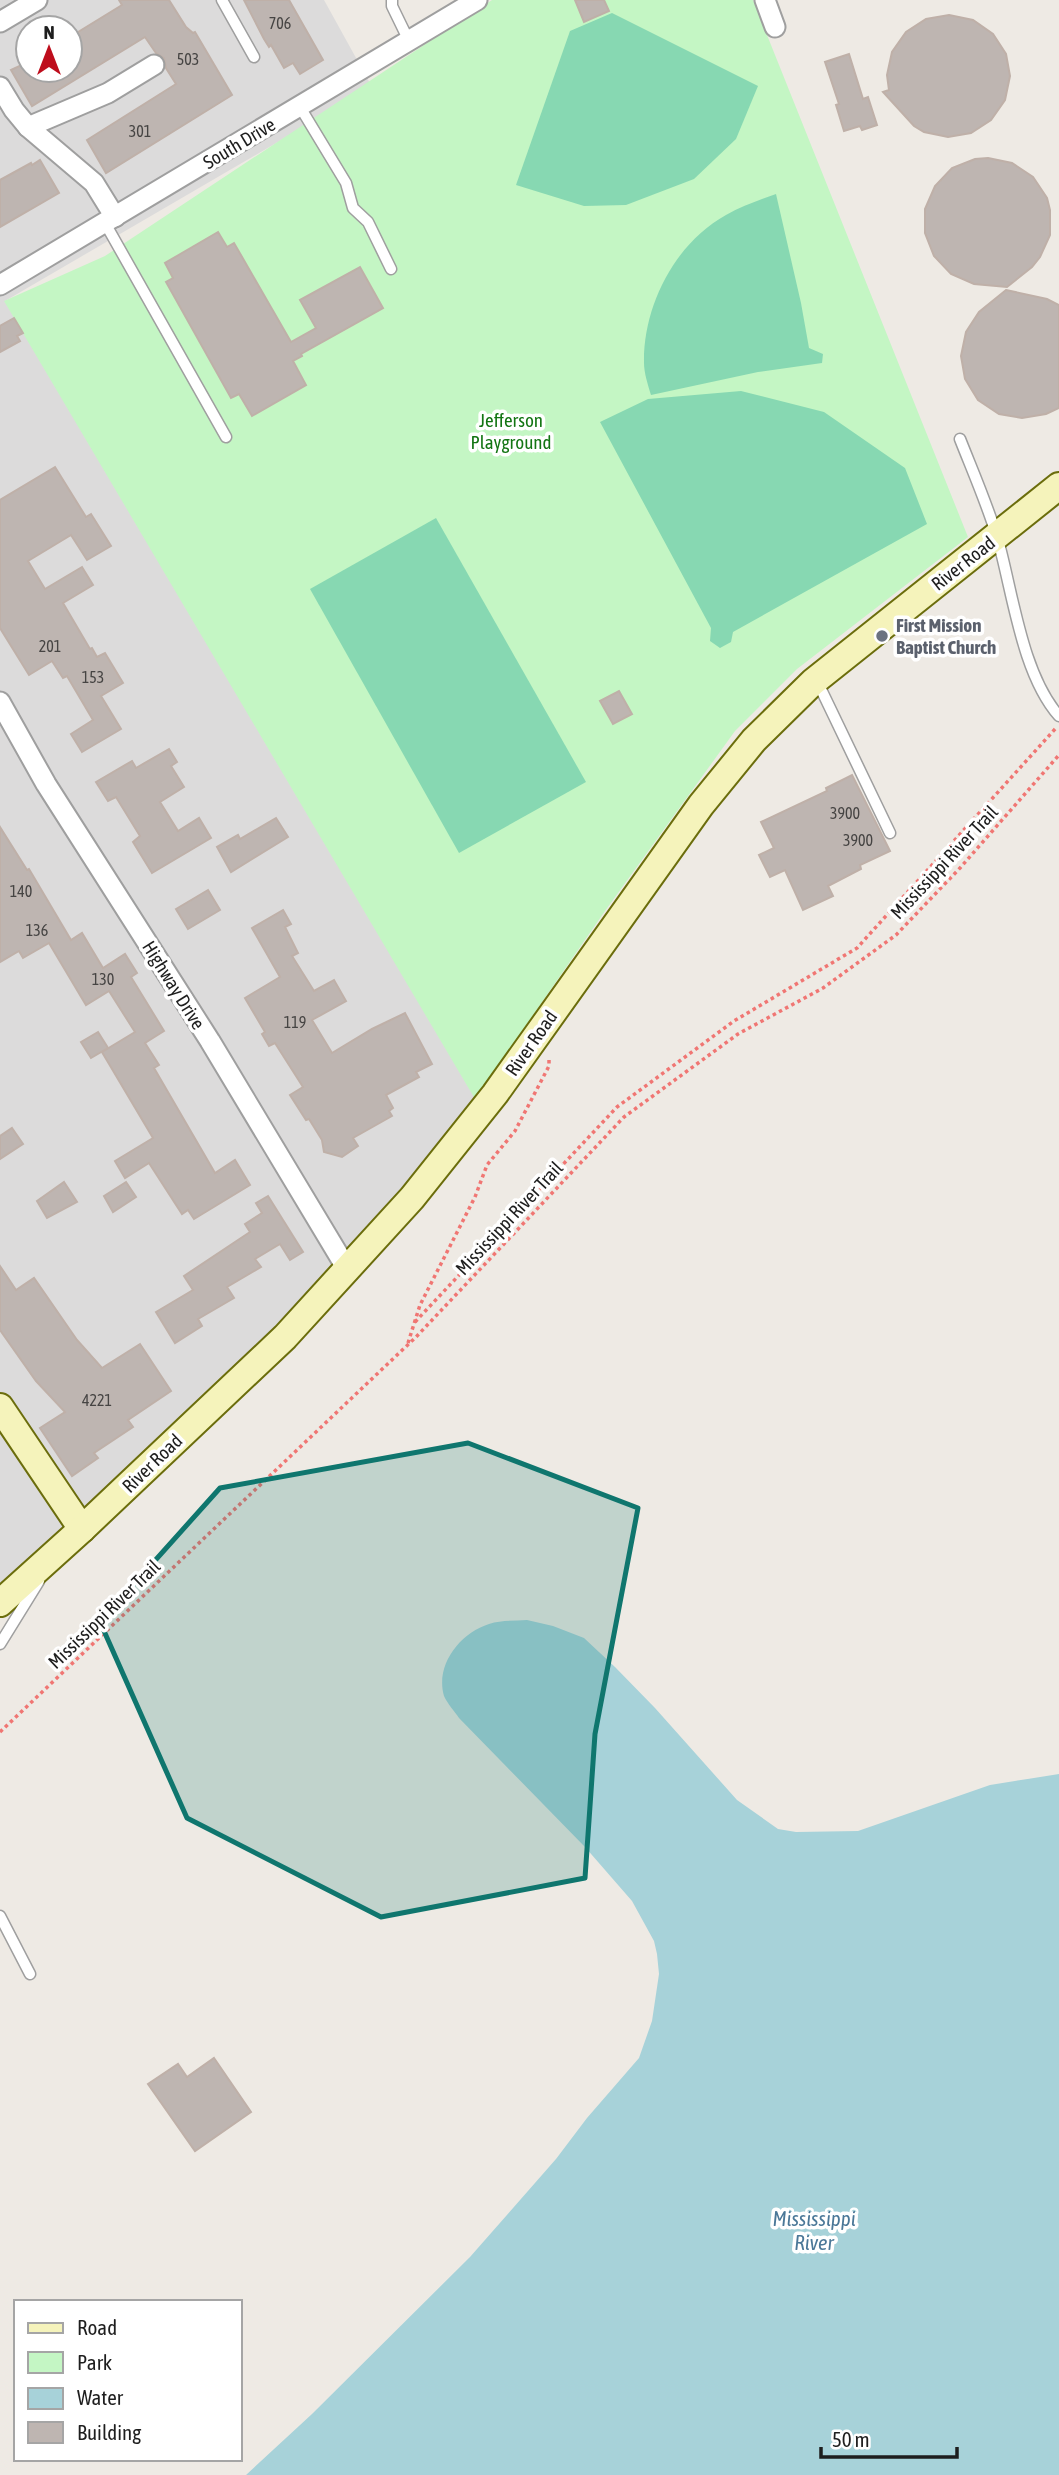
<svg xmlns="http://www.w3.org/2000/svg" width="1059" height="2475" font-family="'Asap Condensed',sans-serif">
	<style>
		.residential { fill: #dcdbdb; fill-rule: evenodd }
		.park { fill: #c4f6c4 }
		.pitch { fill: #87d8b2 }
		.water { fill: #a7d2d9 }
		.building { fill: #beb5b1; stroke: #bfb0a8; stroke-width: 2 }
		.lines { fill: none; stroke-linecap: round; stroke-linejoin: round }
		.service-casing { stroke: #9f9f9f; stroke-width: 13 }
		.minor-casing { stroke: #9f9f9f; stroke-width: 23 }
		.secondary-casing { stroke: #6b6d0c; stroke-width: 30 }
		.path { stroke: #f07673; stroke-width: 3.5; stroke-dasharray: 3.5 3.5; stroke-linecap: butt }
		.service { stroke: #fff; stroke-width: 10 }
		.minor { stroke: #fff; stroke-width: 19 }
		.secondary { stroke: #f5f3bb; stroke-width: 26 }
		.marked { fill: #0f766e; fill-opacity: 0.2; stroke: #0f766e; stroke-width: 5; stroke-linejoin: round }
		.worship-dot { fill: #6b7280; stroke: #fff; stroke-width: 2.5 }
		.labels { text-anchor: middle; dominant-baseline: central; stroke-width: 7; stroke-linejoin: round; paint-order: stroke }
		.number-label { font-size: 16px; fill: #464443 }
		.street-label { font-size: 19px; fill: #1e1e1e; stroke: #fff }
		.park-label { font-size: 19px; fill: #137513; stroke: #fff }
		.worship-label { font-size: 19px; font-weight: bold; fill: #5b616d; stroke: #fff; text-anchor: start }
		.water-label { font-size: 21px; font-style: italic; fill: #4b7898; stroke: #fff }
	</style>
	<rect width="100%" height="100%" fill="#eeeae4"/>
	<path class="residential" d="M0,0H324L371,85L295,132L5,301L488,1120L0,1614ZM28,28H70V70H28Z"/>
	<path class="park" d="M492,0H753L968,537L797,669L735,731L605,911L475,1099L4,301L105,256Z"/>
	<g class="pitch">
		<path d="M612,13L758,86L736,139L694,179L626,205L584,206L516,185L570,31Z"/>
		<path d="M776,194L801,303L809,348L823,354L822,363L758,372L651,395C648,385 644,373 644,363C643,306 675,243 726,215C742,206 759,200 776,194Z"/>
		<path d="M741,391L824,412L905,468L927,524L733,632L731,642L720,648L710,641L711,628L600,422L648,399Z"/>
		<path d="M436,518L586,782L459,853L310,589Z"/>
	</g>
	<path class="water" d="M527,1620L553,1626L584,1638L615,1667L655,1708L737,1800L778,1829L796,1832L858,1831L990,1785L1059,1774V2475H246L312,2414L470,2257L556,2159L587,2118L639,2058L652,2021L659,1974L657,1954L654,1941L632,1901L585,1847L459,1718C455,1712 447,1703 444,1696C435,1665 460,1633 489,1624C501,1620 514,1621 527,1620Z"/>
	<g class="building">
		<path d="M119,0H169L186,27L193,33L195,32L232,95L106,173L87,140L176,84L166,68L164,58L156,53L145,37L32,106L11,70L28,62V70H70V37L122,5Z"/>
		<path d="M244,0H289L323,60L300,74L293,63L284,68L271,45L269,47L264,39Z"/>
		<path d="M575,0H604L609,11L584,22Z"/>
		<path d="M949,15L973,20L993,34L1006,54L1010,76L1005,100L991,120L971,133L948,137L924,132L914,126L883,92L889,90L887,75L892,52L906,32L926,19Z"/>
		<path d="M849,54L863,99L868,97L877,125L862,130L860,126L844,131L836,105L839,104L825,62Z"/>
		<path d="M988,158L1012,163L1033,177L1047,198L1050,210V235L1040,257L1032,267L1007,287L974,284L951,274L934,256L925,233V209L935,186L952,168L975,159Z"/>
		<path d="M40,160L59,193L0,227V180L31,163L32,165Z"/>
		<path d="M218,232L227,247L234,243L291,342L316,328L300,300L360,267L383,308L301,354L302,356L293,361L306,385L252,416L239,394L231,398L166,282L173,278L165,263Z"/>
		<path d="M1006,290L1047,299L1059,305V408L1046,414L1022,418L999,414L978,400L965,379L961,356L966,332L979,312Z"/>
		<path d="M14,318L23,333L17,336L20,341L0,352V326Z"/>
		<path d="M55,467L86,517L91,514L111,546L87,560L71,535L28,561L45,589L82,567L93,585L63,603L90,649L92,648L97,657L105,653L123,683L101,696L121,729L82,752L71,734L93,720L67,676L63,678L52,661L29,675L0,628V500Z"/>
		<path d="M619,691L632,714L613,724L600,701Z"/>
		<path d="M169,749L177,762L171,766L184,787L160,802L178,831L199,818L211,838L152,873L133,842L140,836L116,797L108,801L96,782L132,761L136,768Z"/>
		<path d="M852,775L890,851L860,865L861,869L828,886L833,896L803,910L785,870L770,877L759,855L774,848L761,822L827,791L826,788Z"/>
		<path d="M276,818L288,837L231,872L217,847L238,835L240,839Z"/>
		<path d="M0,827L27,870L29,869L71,940L82,933L103,968L125,954L137,973L131,977L164,1031L145,1043L159,1065L154,1068L215,1173L235,1160L250,1185L194,1219L188,1210L182,1214L149,1163L125,1178L115,1161L153,1138L102,1052L135,1032L109,991L86,1005L49,943L23,958L19,951L0,962Z"/>
		<path d="M208,890L220,910L188,929L176,909Z"/>
		<path d="M283,910L291,924L285,927L298,953L292,956L314,991L334,980L346,1001L312,1020L332,1053L372,1029L405,1013L432,1064L416,1072L419,1077L386,1095L393,1108L389,1111L392,1116L353,1138L358,1146L342,1157L324,1152L322,1140L309,1119L306,1120L290,1095L303,1087L275,1043L269,1046L262,1034L265,1032L245,998L280,977L252,928Z"/>
		<path d="M98,1032L108,1048L91,1058L81,1042Z"/>
		<path d="M12,1128L23,1144L0,1159V1136Z"/>
		<path d="M64,1182L77,1202L47,1218L37,1201Z"/>
		<path d="M126,1182L136,1197L113,1212L104,1196Z"/>
		<path d="M268,1196L303,1252L290,1260L280,1244L255,1259L261,1267L227,1287L234,1298L198,1319L202,1326L175,1343L156,1312L193,1290L184,1276L250,1232L245,1224L262,1213L256,1203Z"/>
		<path d="M0,1266L16,1290L34,1278L77,1340L102,1368L140,1344L171,1391L128,1420L133,1427L94,1453L98,1458L72,1476L40,1428L65,1412L36,1381L0,1330Z"/>
		<path d="M214,2058L251,2112L195,2151L148,2084L178,2064L187,2077Z"/>
	</g>
	<g class="lines">
		<g class="service-casing">
			<g id="service">
				<path d="M222,0L254,57"/>
				<path d="M392,0V6L409,41"/>
				<path d="M300,107L346,183L353,208L368,222L391,269"/>
				<path d="M105,223L226,437"/>
				<path d="M960,439C973,472 988,506 998,540C1013,594 1022,674 1059,716"/>
				<path d="M818,683L890,833"/>
				<path d="M0,1644L39,1581"/>
				<path d="M0,1916L30,1974"/>
			</g>
		</g>
		<g class="minor-casing">
			<g id="minor">
				<path d="M765,0L775,27"/>
				<path d="M0,22L37,0"/>
				<path d="M0,87L14,110L28,127L94,183L115,217"/>
				<path d="M28,127L108,93L154,65"/>
				<path d="M0,285L477,0"/>
				<path d="M0,702L46,784L210,1041L347,1269"/>
			</g>
		</g>
		<g class="secondary-casing">
			<g id="secondary">
				<path d="M0,1407L82,1529"/>
				<path d="M0,1603L82,1529L285,1337L412,1198L495,1094L701,805L754,740L813,682L1059,486"/>
			</g>
		</g>
		<g class="path">
			<path d="M415,1322L617,1107L734,1021L857,948L1056,728"/>
			<path d="M408,1343L420,1305L475,1197L487,1165L515,1131L549,1066V1057"/>
			<path d="M0,1732L416,1337L624,1117L738,1034L823,988L896,935L960,868L1059,755"/>
		</g>
		<use href="#service" class="service"/>
		<use href="#minor" class="minor"/>
		<use href="#secondary" class="secondary"/>
	</g>
	<path class="marked" d="M468,1443L638,1508L595,1734L585,1878L381,1917L187,1818L100,1622L220,1488Z"/>
	<circle class="worship-dot" cx="882" cy="636" r="7"/>
	<g class="labels">
		<g class="number-label">
			<text x="280" y="23">706</text>
			<text x="188" y="59">503</text>
			<text x="140" y="131">301</text>
			<text x="50" y="646">201</text>
			<text x="93" y="677">153</text>
			<text x="845" y="813">3900</text>
			<text x="858" y="840">3900</text>
			<text x="21" y="891">140</text>
			<text x="37" y="930">136</text>
			<text x="103" y="979">130</text>
			<text x="295" y="1022">119</text>
			<text x="97" y="1400">4221</text>
		</g>
		<g class="street-label">
			<text transform="translate(239 143) rotate(-31)">South Drive</text>
			<text transform="translate(963 563) rotate(-38)">River Road</text>
			<text transform="translate(944 862) rotate(-47)">Mississippi River Trail</text>
			<text transform="translate(174 985) rotate(58)">Highway Drive</text>
			<text transform="translate(531 1043) rotate(-55)">River Road</text>
			<text transform="translate(509 1218) rotate(-47)">Mississippi River Trail</text>
			<text transform="translate(152 1463) rotate(-44)">River Road</text>
			<text transform="translate(104 1614) rotate(-44)">Mississippi River Trail</text>
		</g>
		<g class="park-label">
			<text x="511" y="420">Jefferson<tspan x="511" dy="22">Playground</tspan></text>
		</g>
		<g class="worship-label">
			<text x="896" y="625">First Mission<tspan x="896" dy="22">Baptist Church</tspan></text>
		</g>
		<g class="water-label">
			<text x="814" y="2218">Mississippi<tspan x="814" dy="24">River</tspan></text>
		</g>
	</g>
	<rect x="14" y="2300" width="228" height="161" fill="#ffffff" stroke="#a5a5a5" stroke-width="2"/>
	<rect x="28" y="2323" width="35" height="10" fill="#f5f3bb" stroke="#a5a5a5" stroke-width="2"/>
	<text x="77" y="2335" font-size="21" fill="#1e1e1e">Road</text>
	<rect x="28" y="2352" width="35" height="21" fill="#c4f6c4" stroke="#a5a5a5" stroke-width="2"/>
	<text x="77" y="2370" font-size="21" fill="#1e1e1e">Park</text>
	<rect x="28" y="2388" width="35" height="21" fill="#a7d2d9" stroke="#a5a5a5" stroke-width="2"/>
	<text x="77" y="2405" font-size="21" fill="#1e1e1e">Water</text>
	<rect x="28" y="2422" width="35" height="21" fill="#beb5b1" stroke="#a5a5a5" stroke-width="2"/>
	<text x="77" y="2440" font-size="21" fill="#1e1e1e">Building</text>
	<g transform="translate(49 49)"><circle r="33" fill="#ffffff" stroke="#a5a5a5" stroke-width="2"/>
	<path d="M0-5L12 26L0 18L-12 26Z" fill="#be0d1c"/>
	<text y="-10" font-size="19" font-weight="bold" text-anchor="middle" fill="#1e1e1e">N</text>
	</g>
	<path d="M821 2447v10h136v-10" fill="none" stroke="#1e1e1e" stroke-width="3.5"/>
	<text x="832" y="2447" font-size="21" fill="#1e1e1e" stroke="#ffffff" stroke-width="5" paint-order="stroke">50 m</text>
</svg>
